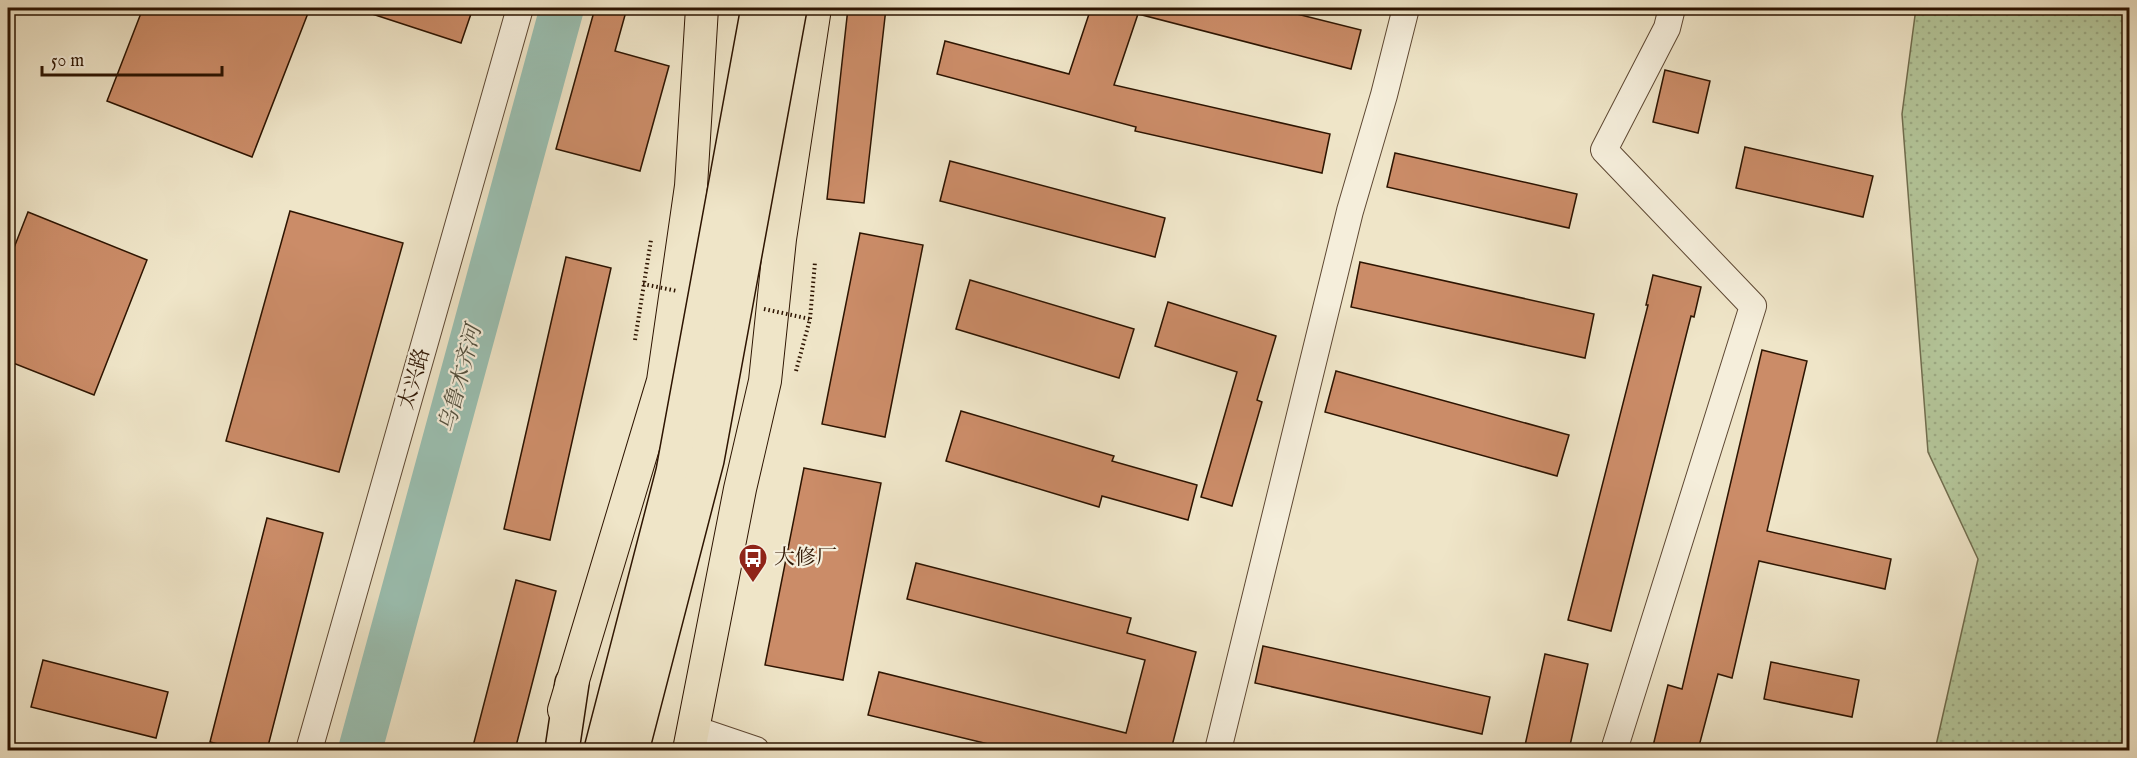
<svg xmlns="http://www.w3.org/2000/svg" width="2137" height="758" font-family="'IM FELL English','Noto Serif SC',serif">
	<style>
		.park { fill: url(#park-dots); stroke: #706d4e; stroke-width: 1.5 }
		.lines { fill: none; stroke-linecap: round; stroke-linejoin: round }
		.river { stroke: #9abfb1; stroke-width: 44 }
		.building { fill: #cb8c68; stroke: #2d1401; stroke-width: 1.5 }
		.minor-casing { stroke: #5e4833; stroke-width: 28 }
		.major-casing { stroke: #2d1401; stroke-width: 34 }
		.highway-casing { stroke: #2d1401; stroke-width: 36 }
		.path { stroke: #2d1401; stroke-width: 4; stroke-dasharray: 1.5 3; stroke-linecap: butt }
		.minor { stroke: #f5eedb; stroke-width: 26 }
		.major { stroke: #efe5c8; stroke-width: 32 }
		.highway { stroke: #efe5c8; stroke-width: 33 }
		.highway-bridge-casing { stroke: #2d1401; stroke-width: 36; stroke-linecap: butt }
		.path-bridge { stroke: #2d1401; stroke-width: 4; stroke-dasharray: 1.5 3; stroke-linecap: butt }
		.highway-bridge { stroke: #efe5c8; stroke-width: 33 }
		.labels { text-anchor: middle; dominant-baseline: central; stroke-width: 4.5; stroke-linejoin: round; paint-order: stroke }
		.street-label { font-size: 21px; fill: #2d1401; stroke: #f5eedb }
		.poi-label { font-size: 21px; fill: #2d1401; stroke: #f5eedb; text-anchor: start }
		.water-label { font-size: 22px; font-style: italic; fill: #53503f; stroke: #f5eedb }
	</style>
	<defs>
		<pattern id="park-dots" width="8" height="8" patternUnits="userSpaceOnUse" patternTransform="scale(1.5)"><rect width="8" height="8" fill="#b4c69a"/><path d="M2 2h.1M6 6h.1" fill="none" stroke="#9ba983" stroke-width="1.8" stroke-linecap="round"/></pattern>
	</defs>
	<rect width="100%" height="100%" fill="#efe5c8"/>
	<filter id="stains"><feTurbulence type="fractalNoise" baseFrequency=".00333" numOctaves="4"/><feColorMatrix values="0 0 0 0 .2 0 0 0 0 .09 0 0 0 0 .02 0 0 0 .5 -.17"/></filter>
	<radialGradient id="worn" r=".72"><stop offset=".6" stop-color="#630" stop-opacity="0"/><stop offset="1" stop-color="#630" stop-opacity=".3"/></radialGradient>
	<path class="park" d="M1916,8H2129V750H1935L1978,559L1928,452L1902,114Z"/>
	<g class="lines">
		<path class="river" d="M360,750L562,8"/>
	</g>
	<g class="building">
		<path d="M143,8H310L252,157L107,101Z"/>
		<path d="M364,8H473L461,43L363,11Z"/>
		<path d="M595,8H627L615,51L669,66L640,171L556,149Z"/>
		<path d="M848,8H886L864,203L827,199Z"/>
		<path d="M1091,8H1273L1361,30L1351,69L1138,14L1114,85L1330,134L1322,173L1135,131L1136,127L937,74L945,41L1069,74Z"/>
		<path d="M1665,70L1710,81L1698,133L1653,122Z"/>
		<path d="M1745,147L1873,176L1863,217L1736,188Z"/>
		<path d="M1395,153L1577,194L1569,228L1387,187Z"/>
		<path d="M950,161L1165,218L1155,257L940,201Z"/>
		<path d="M290,211L403,243L339,472L226,441Z"/>
		<path d="M28,212L147,260L94,395L8,361V263Z"/>
		<path d="M860,233L923,245L885,437L822,424Z"/>
		<path d="M566,257L611,268L550,540L504,529Z"/>
		<path d="M1360,262L1594,314L1585,358L1351,307Z"/>
		<path d="M1653,275L1701,287L1694,317L1691,316L1611,631L1568,620L1648,305H1646Z"/>
		<path d="M970,280L1134,329L1119,378L956,329Z"/>
		<path d="M1168,302L1276,336L1257,400L1262,402L1232,506L1201,497L1237,372L1155,346Z"/>
		<path d="M1762,350L1807,361L1767,531L1891,559L1885,589L1759,561L1732,678L1718,674L1698,750H1652L1668,685L1682,689Z"/>
		<path d="M1336,371L1569,435L1557,476L1325,412Z"/>
		<path d="M961,411L1114,456L1112,461L1197,485L1188,520L1102,496L1099,507L946,461Z"/>
		<path d="M804,468L881,483L843,680L765,665Z"/>
		<path d="M267,518L323,533L267,750H241L210,742Z"/>
		<path d="M916,563L1131,618L1127,633L1196,652L1171,750H1013L868,715L879,672L1126,733L1145,660L907,599Z"/>
		<path d="M516,580L556,591L515,750H472Z"/>
		<path d="M1263,646L1490,697L1482,734L1255,683Z"/>
		<path d="M1545,654L1588,664L1569,750H1524Z"/>
		<path d="M43,660L168,692L156,738L31,707Z"/>
		<path d="M1771,662L1859,680L1852,717L1764,699Z"/>
	</g>
	<g class="lines">
		<g class="minor-casing">
			<g id="minor">
				<path d="M694,729L756,750"/>
				<path d="M309,750L520,8"/>
				<path d="M1218,750L1350,211L1384,95L1406,8"/>
				<path d="M1614,750L1753,306L1604,150L1667,28L1672,8"/>
			</g>
		</g>
		<g class="major-casing">
			<g id="major">
				<path d="M564,710L663,381L691,186L702,8"/>
				<path d="M689,750L740,489L765,381L780,239L815,8"/>
			</g>
		</g>
		<g class="highway-casing">
			<path id="highway" d="M562,750L572,683"/>
		</g>
		<g class="path">
			<path d="M635,340L651,240"/>
			<path d="M796,371L810,319L815,262"/>
		</g>
		<use href="#minor" class="minor"/>
		<use href="#major" class="major"/>
		<use href="#highway" class="highway"/>
		<g class="highway-bridge-casing">
			<g id="highway-bridge">
				<path d="M601,750L673,472L758,8"/>
				<path d="M632,750L707,460L790,8"/>
			</g>
		</g>
		<g class="path-bridge">
			<path d="M643,284L677,291"/>
			<path d="M764,309L810,319"/>
		</g>
		<use href="#highway-bridge" class="highway-bridge"/>
	</g>
	<defs>
		<g id="bus-pin" transform="scale(1.5)"><path d="M0 17L-7.5 6A9.5 9.5 0 1 1 7.5 6Z" fill="#8f2418" stroke="#f5eedb"/><path d="M-5-6H5V4H4V6H2V4H-2V6H-4V4H-5ZM-3.5-4V0h7V-4ZM-3.5 1.2v1.5H-2V1.2ZM2 1.2v1.5H3.5V1.2Z" fill="#fff"/></g>
	</defs>
	<g fill-rule="evenodd">
		<use href="#bus-pin" x="753" y="558"/>
	</g>
	<g class="labels">
		<g class="street-label">
			<text transform="translate(415 379) rotate(-74)">太兴路</text>
		</g>
		<g class="poi-label">
			<text x="774" y="558">大修厂</text>
		</g>
		<g class="water-label">
			<text transform="translate(461 379) rotate(-75)">乌鲁木齐河</text>
		</g>
	</g>
	<rect width="2137" height="758" fill="none" stroke="#efe5c8" stroke-width="30"/>
	<rect x="9" y="9" width="2119" height="740" fill="none" stroke="#2d1401" stroke-width="3"/>
	<rect x="15" y="15" width="2107" height="728" fill="none" stroke="#2d1401" stroke-width="1.5"/>
	<path d="M42 66v9h180v-9" fill="none" stroke="#2d1401" stroke-width="3"/>
	<text x="51" y="66" font-size="18" fill="#2d1401" stroke="#f5eedb" stroke-width="4.5" paint-order="stroke">50 m</text>
	<rect width="100%" height="100%" filter="url(#stains)"/>
	<rect width="100%" height="100%" fill="url(#worn)"/>
</svg>
